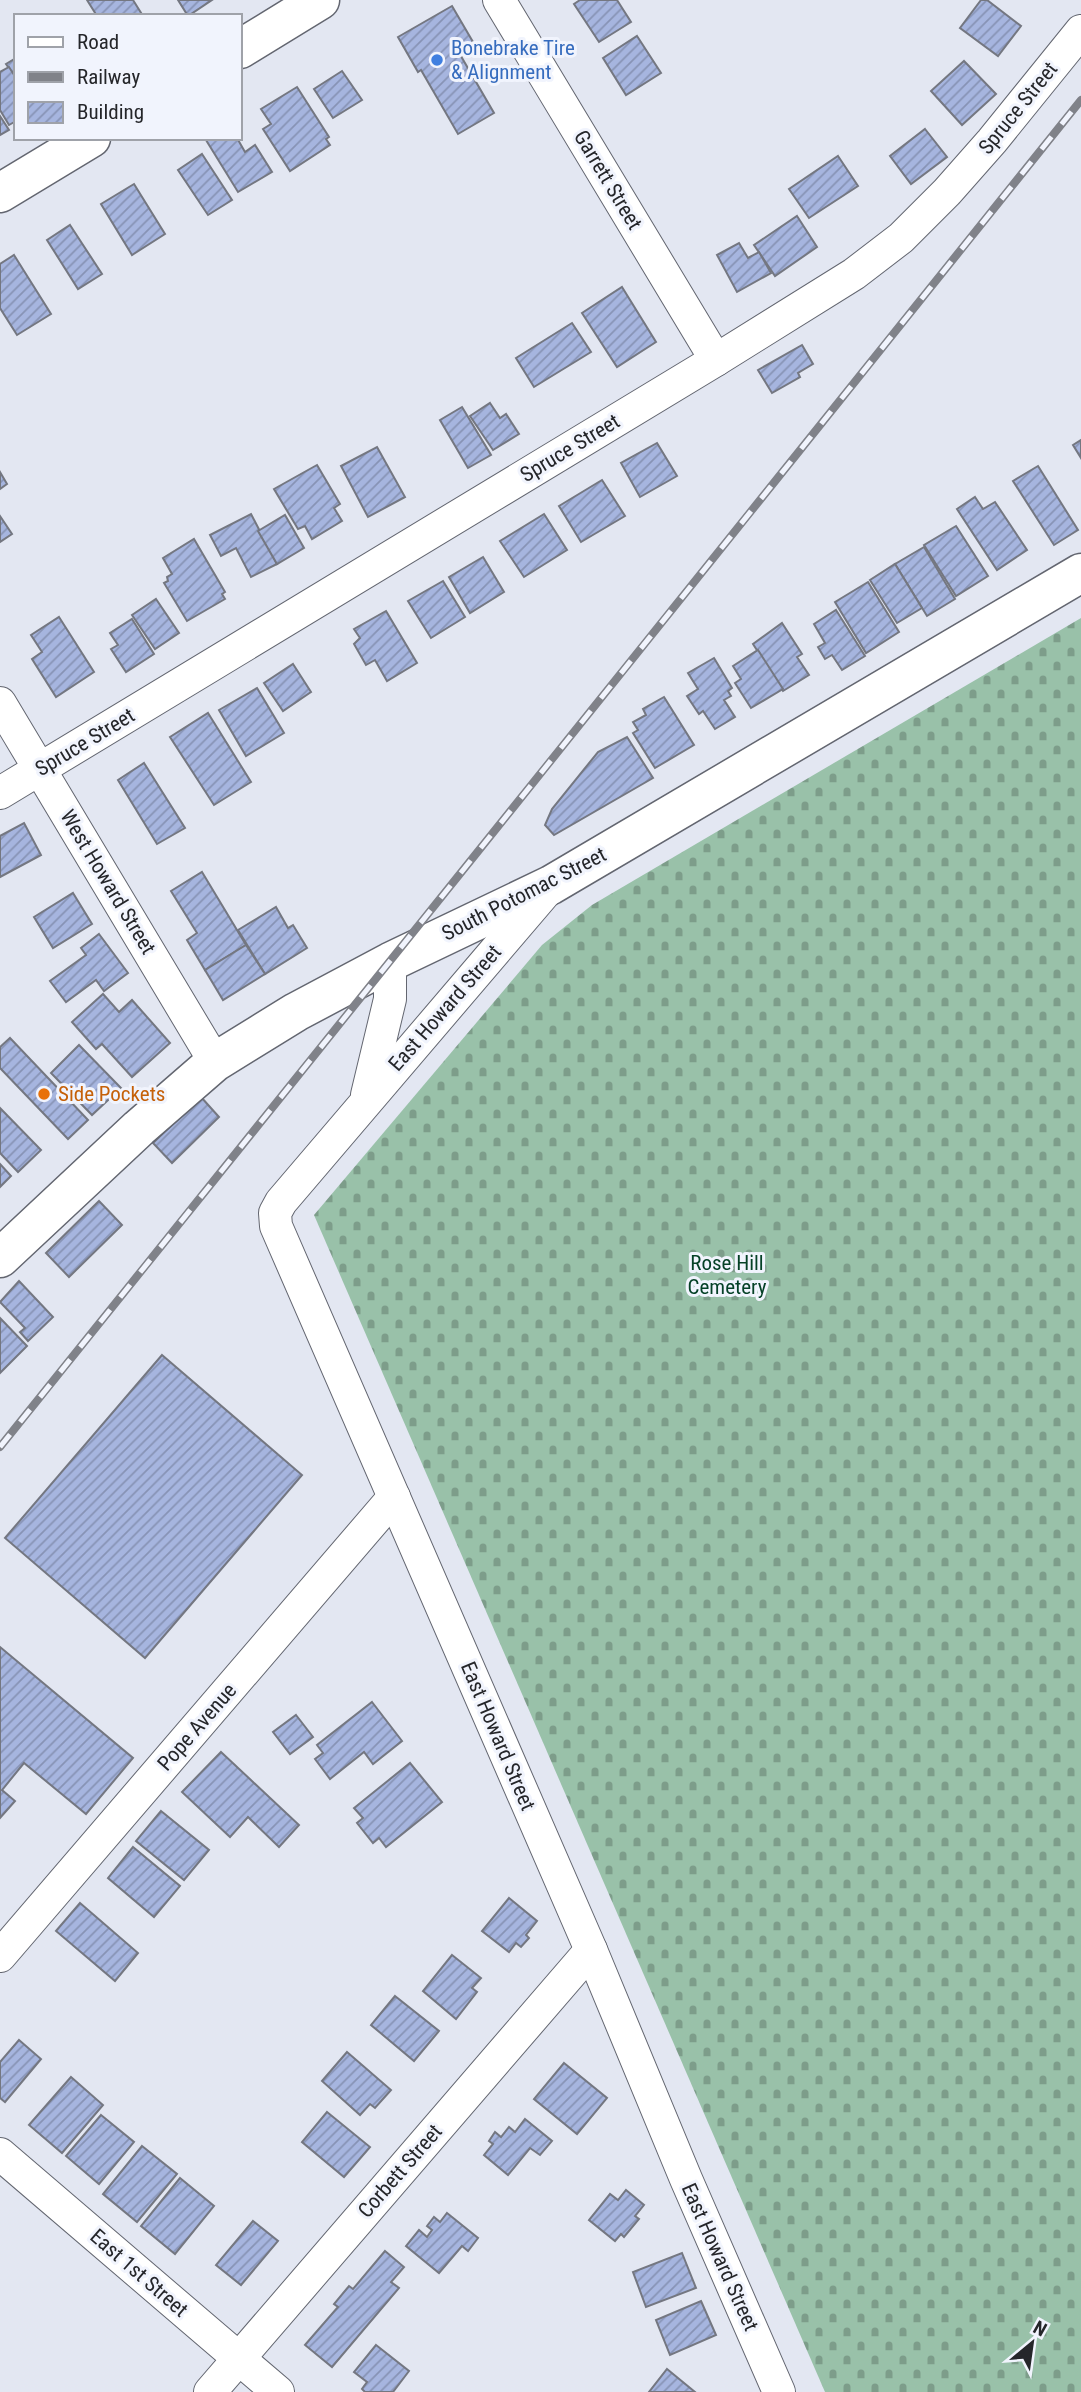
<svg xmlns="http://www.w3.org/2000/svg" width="1081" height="2392" font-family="'Roboto Condensed',sans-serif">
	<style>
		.cemetery { fill: url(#cemetery-stones) }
		.building { fill: url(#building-hatch); stroke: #747781; stroke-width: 2 }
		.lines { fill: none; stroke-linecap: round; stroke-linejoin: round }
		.street-casing { stroke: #636670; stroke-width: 34 }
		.secondary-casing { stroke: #636670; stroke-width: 41 }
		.street { stroke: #fff; stroke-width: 32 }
		.secondary { stroke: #fff; stroke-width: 38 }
		.rail-casing { stroke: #808289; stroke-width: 8 }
		.rail { stroke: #f1f4fd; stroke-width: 5; stroke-dasharray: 16; stroke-linecap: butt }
		.shop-dot { fill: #3f7fe0; stroke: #f1f4fd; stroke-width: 2.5 }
		.food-dot { fill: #e8710a; stroke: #f1f4fd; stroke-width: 2.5 }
		.labels { text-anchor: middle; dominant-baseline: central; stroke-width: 6; stroke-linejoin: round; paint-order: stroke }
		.shop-label { font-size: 21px; fill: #366cbe; stroke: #f1f4fd; text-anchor: start }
		.street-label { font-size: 21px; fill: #25262a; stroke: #f1f4fd }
		.food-label { font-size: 21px; fill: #c56008; stroke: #f1f4fd; text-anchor: start }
		.park-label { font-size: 21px; fill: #054126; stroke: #f1f4fd }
	</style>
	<defs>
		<pattern id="cemetery-stones" width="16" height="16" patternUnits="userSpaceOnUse" patternTransform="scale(1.75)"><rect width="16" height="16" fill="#99c1a9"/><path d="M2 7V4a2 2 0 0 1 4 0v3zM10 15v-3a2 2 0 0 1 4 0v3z" fill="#7d9d8a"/></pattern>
		<pattern id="building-hatch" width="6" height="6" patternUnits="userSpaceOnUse" patternTransform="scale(1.75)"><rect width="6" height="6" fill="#a6b5df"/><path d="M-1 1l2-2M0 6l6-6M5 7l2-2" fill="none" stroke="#8793b5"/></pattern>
	</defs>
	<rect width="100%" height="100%" fill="#e3e7f2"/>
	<path class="cemetery" d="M1081,618V2392H825L314,1215L542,945L592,905Z"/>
	<g class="building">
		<path d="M87,0H133L143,16H97Z"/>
		<path d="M178,0H212L188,16Z"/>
		<path d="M580,0H617L631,22L599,42L574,4Z"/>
		<path d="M981,0H987L1021,26L998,56L960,28Z"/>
		<path d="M452,6L473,42L458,51L494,113L458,134L421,70L418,72L398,37Z"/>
		<path d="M637,36L661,73L626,95L603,58Z"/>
		<path d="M16,58V78L6,64Z"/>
		<path d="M964,61L996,94L962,125L931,91Z"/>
		<path d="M9,67L16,78V121L9,125L0,110V72Z"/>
		<path d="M342,71L362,100L333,118L314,89Z"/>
		<path d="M297,87L329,137L326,139L330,145L290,171L263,129L271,124L261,109Z"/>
		<path d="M0,116L9,130L0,135Z"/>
		<path d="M925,129L947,157L911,184L890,156Z"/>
		<path d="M209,138H237L245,152L255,145L272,172L238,192L206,140Z"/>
		<path d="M202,154L232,200L208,215L178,170Z"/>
		<path d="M838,156L858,186L809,218L789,189Z"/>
		<path d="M134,184L165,234L132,255L101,204Z"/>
		<path d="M797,216L817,247L775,276L754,245Z"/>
		<path d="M70,225L102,274L78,289L47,240Z"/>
		<path d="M739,243L748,258L759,252L771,273L737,292L717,255Z"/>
		<path d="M14,255L51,314L17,335L0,308V264Z"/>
		<path d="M622,287L656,342L617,367L582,313Z"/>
		<path d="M572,323L591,352L534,387L516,358Z"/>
		<path d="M802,345L813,364L798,373L800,377L772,393L758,370Z"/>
		<path d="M490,403L500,418L506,414L519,434L493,450L470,416Z"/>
		<path d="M462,407L491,455L468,468L440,420Z"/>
		<path d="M1081,440V458L1073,445Z"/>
		<path d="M657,443L677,476L640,497L621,463Z"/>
		<path d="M377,447L405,497L368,517L341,466Z"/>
		<path d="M317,465L340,504L334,508L342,521L312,539L305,526L298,529L274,489Z"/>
		<path d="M1038,466L1078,530L1054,545L1013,481Z"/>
		<path d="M0,472L7,484L0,489Z"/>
		<path d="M602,480L625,516L581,542L559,506Z"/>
		<path d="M975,497L983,509L995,502L1027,550L997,570L957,509Z"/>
		<path d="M251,514L277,564L251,577L236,548L221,556L210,535Z"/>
		<path d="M544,514L567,550L524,577L500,541Z"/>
		<path d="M285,515L304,548L277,564L258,531Z"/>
		<path d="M0,516L12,534L0,542Z"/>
		<path d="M956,526L988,576L956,596L924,545Z"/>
		<path d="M194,539L225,592L222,594L225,599L187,621L164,583L168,581L167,577L172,574L163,558Z"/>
		<path d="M924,547L955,599L927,616L895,564Z"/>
		<path d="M483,557L504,592L470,613L449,577Z"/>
		<path d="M895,564L922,608L897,623L870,580Z"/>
		<path d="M443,581L465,617L431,638L408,601Z"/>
		<path d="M868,582L899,632L866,653L835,602Z"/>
		<path d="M156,599L179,633L155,649L132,615Z"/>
		<path d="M836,610L865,656L842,670L832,655L825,659L818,647L825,643L814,624Z"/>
		<path d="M386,611L417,663L387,681L375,660L366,665L354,644L360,638L354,629Z"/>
		<path d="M59,617L94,672L56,697L32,659L42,652L31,635Z"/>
		<path d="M132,619L154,654L126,672L111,649L118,645L110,633Z"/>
		<path d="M782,623L802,654L797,657L809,675L783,691L753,644Z"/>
		<path d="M758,650L783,689L751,708L735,683L741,679L733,666Z"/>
		<path d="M714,658L732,688L728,691L731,696L724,700L735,717L715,729L703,711L699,714L687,696L698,689L688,673Z"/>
		<path d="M293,664L311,692L283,711L264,683Z"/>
		<path d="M257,688L284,733L246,756L219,710Z"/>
		<path d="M664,697L694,745L655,768L633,733L638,730L633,722L646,715L643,709Z"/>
		<path d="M208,713L251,782L214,805L170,737Z"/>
		<path d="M627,737L653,778L554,835L545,825L552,809L598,752Z"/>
		<path d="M144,763L185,828L157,844L118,780Z"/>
		<path d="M24,823L41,855L0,877V836Z"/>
		<path d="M202,872L246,945L205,970L187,940L197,933L171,891Z"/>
		<path d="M73,893L92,924L53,948L34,917Z"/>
		<path d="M276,907L288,928L293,925L307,948L265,974L238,930Z"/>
		<path d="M99,934L128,973L104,991L96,980L66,1002L50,981L86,955L81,948Z"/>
		<path d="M246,945L265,974L223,1000L205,970Z"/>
		<path d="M103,994L119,1012L132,1000L170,1043L132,1077L102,1044L96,1049L72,1022Z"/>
		<path d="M10,1038L88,1120L68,1139L0,1068V1047Z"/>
		<path d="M79,1045L121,1088L92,1115L51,1073Z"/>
		<path d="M201,1097L219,1117L172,1163L153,1143Z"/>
		<path d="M0,1108L41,1150L18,1172L0,1153Z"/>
		<path d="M0,1164L11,1176L0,1187Z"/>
		<path d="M99,1201L122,1225L69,1277L46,1253Z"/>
		<path d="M19,1281L53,1317L28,1341L20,1332L25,1328L0,1302Z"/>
		<path d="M0,1318L27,1346L0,1373Z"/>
		<path d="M162,1355L302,1475L145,1658L5,1538Z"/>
		<path d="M0,1647L133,1758L86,1814L24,1763L2,1790L15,1801L0,1818Z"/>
		<path d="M372,1702L402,1741L373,1764L364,1752L330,1779L315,1759L323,1753L317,1745Z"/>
		<path d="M296,1715L313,1737L290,1754L273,1732Z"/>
		<path d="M221,1752L299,1825L279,1847L248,1817L230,1837L182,1792Z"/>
		<path d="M410,1763L442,1802L386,1847L379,1838L373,1843L357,1823L363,1818L354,1808Z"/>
		<path d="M161,1811L209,1850L184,1880L136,1841Z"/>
		<path d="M133,1847L180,1886L154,1917L108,1878Z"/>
		<path d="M509,1898L537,1921L526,1935L529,1938L521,1947L516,1943L509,1952L482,1931Z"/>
		<path d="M80,1903L138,1953L115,1981L56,1931Z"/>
		<path d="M452,1955L481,1978L472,1988L477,1992L456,2019L423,1991Z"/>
		<path d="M395,1996L439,2031L414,2061L371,2025Z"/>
		<path d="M19,2040L41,2059L5,2102L0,2098V2062Z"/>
		<path d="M347,2052L391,2090L375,2108L370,2104L360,2115L322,2081Z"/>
		<path d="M564,2063L607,2098L577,2134L534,2099Z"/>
		<path d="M71,2077L103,2105L62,2153L29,2125Z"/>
		<path d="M327,2112L370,2147L344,2177L302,2142Z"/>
		<path d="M101,2115L134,2142L99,2184L66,2156Z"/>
		<path d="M525,2119L552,2141L540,2155L530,2148L508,2175L484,2155L493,2144L489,2141L495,2132L501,2137L509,2127L515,2132Z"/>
		<path d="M142,2146L177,2174L137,2222L103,2194Z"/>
		<path d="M180,2178L214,2206L175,2254L141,2226Z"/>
		<path d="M626,2190L644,2205L635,2216L639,2219L624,2237L621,2234L615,2241L589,2220L610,2194L618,2200Z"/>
		<path d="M447,2213L478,2238L468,2251L462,2246L439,2273L406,2246L419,2230L427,2237L432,2230L427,2226L434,2217L440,2222Z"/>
		<path d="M253,2221L278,2241L241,2285L216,2265Z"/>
		<path d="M385,2251L404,2267L391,2282L399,2288L332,2367L305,2345L338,2307L334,2304L349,2286L353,2289Z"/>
		<path d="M682,2253L696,2288L646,2307L633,2272Z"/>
		<path d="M701,2301L716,2335L670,2355L656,2320Z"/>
		<path d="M376,2345L409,2371L393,2392H365L362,2389L367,2382L354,2372Z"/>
		<path d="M667,2369L695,2392H649Z"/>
	</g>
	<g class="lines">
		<g class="street-casing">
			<g id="street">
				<path d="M499,0L716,360"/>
				<path d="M0,703L215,1062"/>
				<path d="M0,793L716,360L854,274L901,238L947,192L992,141L1081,31"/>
				<path d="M548,889L281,1202L275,1213L276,1226L591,1950L686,2179L779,2392"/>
				<path d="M367,1095L390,999V962"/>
				<path d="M0,1956L394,1497"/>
				<path d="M0,2154L278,2392"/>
				<path d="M210,2392L591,1950"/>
			</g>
		</g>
		<g class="secondary-casing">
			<g id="secondary">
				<path d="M240,49L320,0"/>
				<path d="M0,193L91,138"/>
				<path d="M0,1258L139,1128L215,1062L296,1012L390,962L551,885L1081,573"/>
			</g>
		</g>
		<use href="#street" class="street"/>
		<use href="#secondary" class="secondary"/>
		<g class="rail-casing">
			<path id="rail" d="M0,1447L1081,100"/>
		</g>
		<use href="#rail" class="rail"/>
	</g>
	<circle class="shop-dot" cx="437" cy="60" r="7"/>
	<circle class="food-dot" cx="44" cy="1094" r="7"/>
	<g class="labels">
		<g class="shop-label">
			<text x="451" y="48">Bonebrake Tire<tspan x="451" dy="24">&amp; Alignment</tspan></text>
		</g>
		<g class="street-label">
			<text transform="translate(1018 108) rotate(-51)">Spruce Street</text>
			<text transform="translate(608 180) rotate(59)">Garrett Street</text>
			<text transform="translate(570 448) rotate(-31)">Spruce Street</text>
			<text transform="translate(85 742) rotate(-31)">Spruce Street</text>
			<text transform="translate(108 882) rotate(59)">West Howard Street</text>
			<text transform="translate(524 894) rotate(-27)">South Potomac Street</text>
			<text transform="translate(445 1008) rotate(-49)">East Howard Street</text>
			<text transform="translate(197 1727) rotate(-49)">Pope Avenue</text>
			<text transform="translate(498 1736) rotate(67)">East Howard Street</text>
			<text transform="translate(400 2171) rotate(-49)">Corbett Street</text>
			<text transform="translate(720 2257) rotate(66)">East Howard Street</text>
			<text transform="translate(139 2273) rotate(41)">East 1st Street</text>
		</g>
		<g class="food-label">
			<text x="58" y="1094">Side Pockets</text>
		</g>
		<g class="park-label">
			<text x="727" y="1263">Rose Hill<tspan x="727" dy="24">Cemetery</tspan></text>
		</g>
	</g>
	<rect x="14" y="14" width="228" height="126" fill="#f1f4fd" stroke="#9fa2a9" stroke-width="2"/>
	<rect x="28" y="37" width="35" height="10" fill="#ffffff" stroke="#9fa2a9" stroke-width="2"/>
	<text x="77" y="49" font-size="21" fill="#25262a">Road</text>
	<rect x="28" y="72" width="35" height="10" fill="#808289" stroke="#9fa2a9" stroke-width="2"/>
	<text x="77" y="84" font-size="21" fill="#25262a">Railway</text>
	<rect x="28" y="102" width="35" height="21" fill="url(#building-hatch)" stroke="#9fa2a9" stroke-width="2"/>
	<text x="77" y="119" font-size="21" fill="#25262a">Building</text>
	<g transform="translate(1032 2343) rotate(29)" stroke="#f1f4fd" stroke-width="5" paint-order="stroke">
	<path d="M0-5L12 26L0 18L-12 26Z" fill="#25262a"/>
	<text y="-10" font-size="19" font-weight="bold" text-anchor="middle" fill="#25262a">N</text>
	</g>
</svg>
